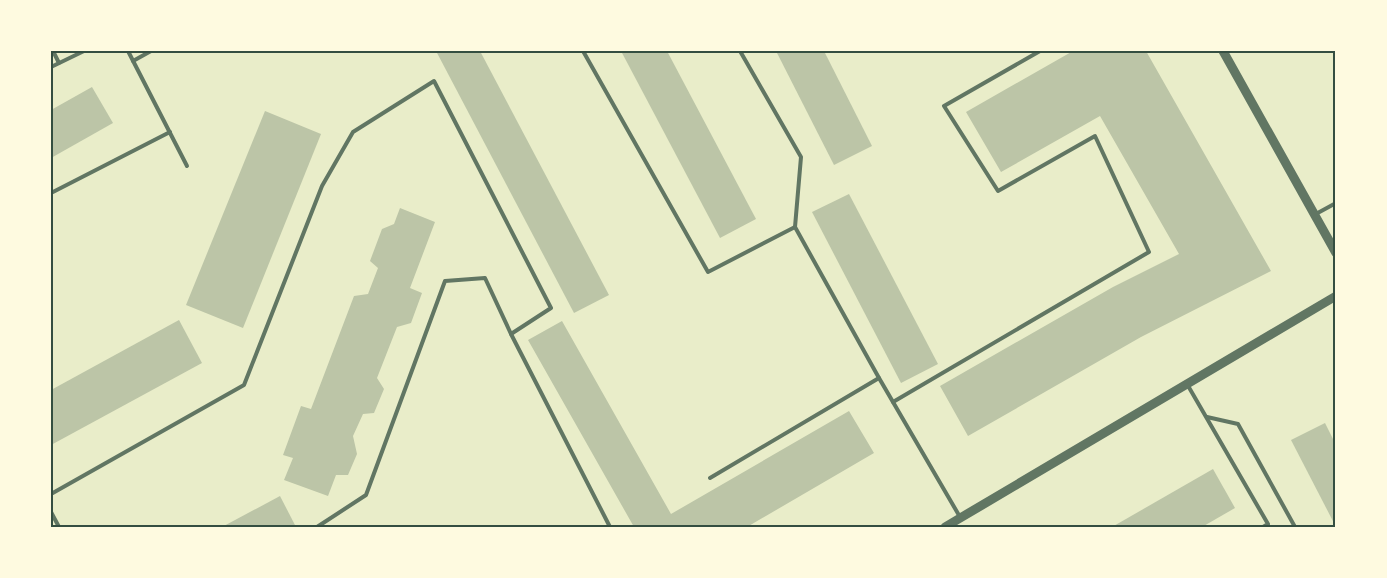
<svg xmlns="http://www.w3.org/2000/svg" width="1387" height="578" font-family="'Golos Text',sans-serif">
	<style>
		.building { fill: #bcc5a7 }
		.lines { fill: none; stroke-linecap: round; stroke-linejoin: round }
		.service { stroke: #617663; stroke-width: 4 }
		.tertiary { stroke: #617663; stroke-width: 9 }
		.neatline { fill: none; stroke: #344e41; stroke-width: 2 }
	</style>
	<rect width="100%" height="100%" fill="#e9edc9"/>
	<g class="building">
		<path d="M436,51H480L609,295L574,313Z"/>
		<path d="M621,51H667L756,219L720,238Z"/>
		<path d="M776,51H824L872,146L834,165Z"/>
		<path d="M1073,51H1146L1271,271L1141,337L968,436L940,386L1113,287L1179,254L1100,116L1001,172L966,112Z"/>
		<path d="M92,87L113,123L51,158V110Z"/>
		<path d="M265,111L321,134L243,328L186,305Z"/>
		<path d="M849,194L938,364L901,383L812,212Z"/>
		<path d="M400,208L435,222L410,288L422,293L411,323L397,327L377,378L384,389L374,413L363,414L353,436L357,454L348,475H336L328,496L284,480L293,458L283,455L301,406L311,409L354,296L368,294L378,268L370,261L382,229L394,224Z"/>
		<path d="M179,320L202,363L51,445V390Z"/>
		<path d="M562,321L671,514L849,411L874,453L747,527H634L528,340Z"/>
		<path d="M1325,423L1336,445V527L1291,440Z"/>
		<path d="M1213,469L1235,508L1202,527H1112Z"/>
		<path d="M280,496L296,527H222Z"/>
	</g>
	<g class="lines">
		<g class="service">
			<path d="M53,51L59,63"/>
			<path d="M128,51L187,166"/>
			<path d="M583,51L708,272L795,227"/>
			<path d="M740,51L801,157L795,227L879,378L960,517"/>
			<path d="M133,61L151,51"/>
			<path d="M51,67L84,51"/>
			<path d="M51,193L170,132"/>
			<path d="M1314,215L1336,203"/>
			<path d="M1187,384L1268,524L1263,527"/>
			<path d="M893,402L1149,252L1095,136L998,191L944,106L1040,51"/>
			<path d="M1207,417L1238,424L1295,527"/>
			<path d="M710,478L879,378"/>
			<path d="M51,494L244,385L322,186L353,132L434,81L551,308L511,334"/>
			<path d="M51,512L59,527"/>
			<path d="M317,527L366,495L445,281L485,278L511,334L610,527"/>
		</g>
		<g class="tertiary">
			<path d="M1223,51L1336,253"/>
			<path d="M945,527L1336,296"/>
		</g>
	</g>
	<rect width="1387" height="578" fill="none" stroke="#fefae0" stroke-width="105"/>
	<rect x="52" y="52" width="1282" height="474" class="neatline"/>
</svg>
